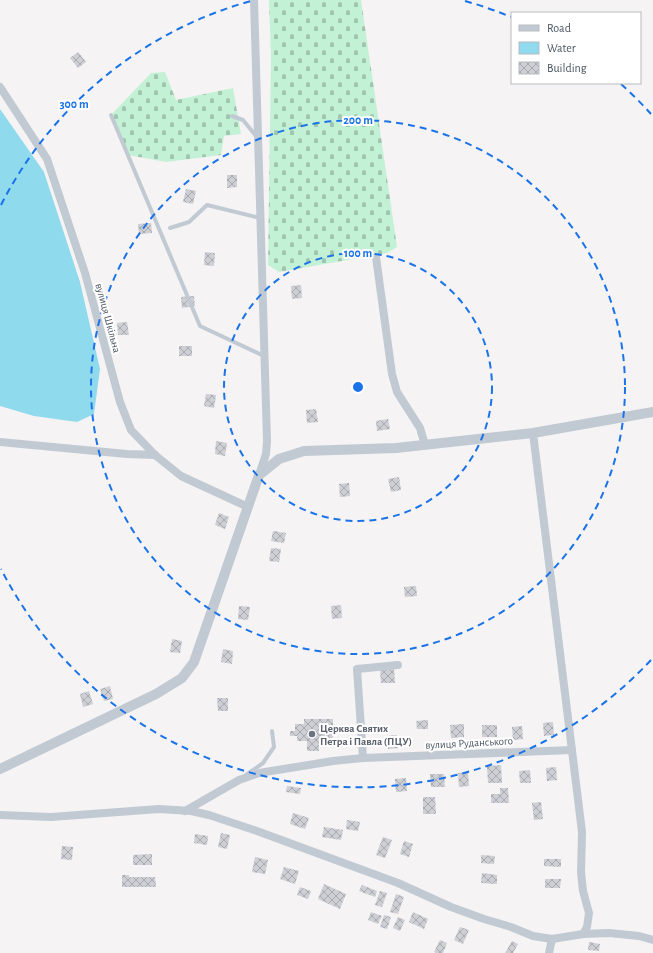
<svg xmlns="http://www.w3.org/2000/svg" width="653" height="953" font-family="'Alegreya Sans',sans-serif">
	<style>
		.cemetery { fill: url(#cemetery-stones) }
		.water { fill: #90daee }
		.building { fill: url(#building-cross-hatch) }
		.lines { fill: none; stroke-linecap: round; stroke-linejoin: round }
		.service { stroke: #c1cad2; stroke-width: 4 }
		.minor { stroke: #c1cad2; stroke-width: 8 }
		.tertiary { stroke: #c1cad2; stroke-width: 10 }
		.ring { fill: none; stroke: #1a73e8; stroke-width: 2; stroke-dasharray: 7 5 }
		.worship-dot { fill: #6b7280; stroke: #fff; stroke-width: 1.5 }
		.labels { text-anchor: middle; dominant-baseline: central; stroke-width: 4; stroke-linejoin: round; paint-order: stroke }
		.street-label { font-size: 11px; fill: #4a5661; stroke: #fff }
		.worship-label { font-size: 11px; font-weight: bold; fill: #5b616d; stroke: #fff; text-anchor: start }
		.centre { fill: #1a73e8; stroke: #fff; stroke-width: 2 }
		.ring-label { font-size: 12px; text-anchor: middle; font-weight: bold; fill: #1a73e8; stroke: #fff; stroke-width: 4; stroke-linejoin: round; paint-order: stroke }
	</style>
	<defs>
		<pattern id="cemetery-stones" width="16" height="16" patternUnits="userSpaceOnUse"><rect width="16" height="16" fill="#c3f1d5"/><path d="M2 7V4a2 2 0 0 1 4 0v3zM10 15v-3a2 2 0 0 1 4 0v3z" fill="#a0c6b0"/></pattern>
		<pattern id="building-cross-hatch" width="8" height="8" patternUnits="userSpaceOnUse"><rect width="8" height="8" fill="#cdcfd5"/><path d="M0 0l8 8M0 8l8-8" fill="none" stroke="#a8abb0"/></pattern>
	</defs>
	<rect width="100%" height="100%" fill="#f5f3f3"/>
	<g class="cemetery">
		<path d="M269,0H361L397,247L387,253L279,272L268,265L271,57Z"/>
		<path d="M165,72L176,100L233,88L241,134L224,136L221,155L166,162L128,155L111,115L151,73Z"/>
	</g>
	<path class="water" d="M0,109L44,172L80,282L100,369L94,414L77,422L34,416L0,406Z"/>
	<g class="building">
		<path d="M78,52L86,62L78,68L70,58Z"/>
		<path d="M227,175H237V187L227,188Z"/>
		<path d="M186,189L196,191L193,204L183,202Z"/>
		<path d="M151,223L152,233L139,234L138,224Z"/>
		<path d="M205,252L215,253L214,266L204,265Z"/>
		<path d="M301,285L302,298L292,299L291,286Z"/>
		<path d="M194,296L195,306L182,308L181,297Z"/>
		<path d="M127,322L129,335H118L117,323Z"/>
		<rect x="179" y="346" width="13" height="10"/>
		<path d="M206,394L216,395L214,408L204,406Z"/>
		<path d="M316,409L318,422L307,423L306,410Z"/>
		<path d="M388,419L390,429L377,431L376,421Z"/>
		<path d="M216,441L227,443L225,456L215,454Z"/>
		<path d="M399,477L401,490L391,492L388,479Z"/>
		<path d="M349,483L350,496L340,497L339,484Z"/>
		<path d="M219,513L229,517L225,529L215,525Z"/>
		<path d="M273,531L286,533L284,543L271,541Z"/>
		<path d="M271,548L281,549L279,562L269,561Z"/>
		<path d="M416,586L417,596L405,597L404,587Z"/>
		<path d="M341,605L342,618L332,619L331,606Z"/>
		<path d="M239,606L250,607L248,620L238,619Z"/>
		<path d="M172,639L182,641L180,653L170,652Z"/>
		<path d="M223,649L233,651L232,664L221,662Z"/>
		<path d="M394,669L395,683H381L380,670Z"/>
		<path d="M110,686L113,699L104,701L100,689Z"/>
		<path d="M89,691L93,704L83,707L80,694Z"/>
		<path d="M217,698H228V711H218Z"/>
		<path d="M304,719H333V746L319,745V751H307V741H297V736H290V731H295V724H304Z"/>
		<path d="M428,720V729H417L416,721Z"/>
		<path d="M553,722L554,735L544,736L543,723Z"/>
		<path d="M464,724V737L451,738L450,725Z"/>
		<rect x="482" y="725" width="15" height="12"/>
		<path d="M522,726L523,739L513,740L512,727Z"/>
		<path d="M397,735L398,748L388,749L387,736Z"/>
		<path d="M501,765L502,783H488L487,766Z"/>
		<path d="M556,767L557,780L547,781L546,768Z"/>
		<path d="M530,770L531,783H520L519,771Z"/>
		<path d="M468,772L469,786L459,787L458,773Z"/>
		<path d="M430,774H444L445,787H431Z"/>
		<path d="M406,778L407,791L396,792L395,779Z"/>
		<path d="M287,786L301,788L300,794L286,792Z"/>
		<path d="M500,788H508L509,803H491V794H500Z"/>
		<path d="M423,797H435L436,814H423Z"/>
		<path d="M541,802L543,819L534,820L532,803Z"/>
		<path d="M293,813L309,818L305,829L290,824Z"/>
		<path d="M347,820L360,822L358,831L346,829Z"/>
		<path d="M324,827L343,830L341,840L322,837Z"/>
		<path d="M221,833L230,835L227,849L218,847Z"/>
		<path d="M195,834L208,836L207,845L194,843Z"/>
		<path d="M383,837L392,840L385,858L376,855Z"/>
		<path d="M404,841L413,844L409,857L400,854Z"/>
		<path d="M62,846L73,847L72,860L61,859Z"/>
		<path d="M152,854V865H133V855Z"/>
		<path d="M481,855L495,856L494,864L481,863Z"/>
		<path d="M255,857L268,860L265,874L252,872Z"/>
		<path d="M544,859H561V867L544,866Z"/>
		<path d="M284,867L299,871L295,884L280,879Z"/>
		<path d="M482,873L497,875V884L481,883Z"/>
		<path d="M122,875H129V877H155L156,887H122Z"/>
		<path d="M545,879H561L560,888H545Z"/>
		<path d="M324,884L346,894L340,909L318,899Z"/>
		<path d="M362,885L377,891L375,897L359,891Z"/>
		<path d="M300,887L311,891L308,899L297,895Z"/>
		<path d="M380,891L387,893L382,907L375,905Z"/>
		<path d="M396,894L404,897L398,914L390,912Z"/>
		<path d="M371,912L382,916L378,924L368,920Z"/>
		<path d="M413,912L428,919L424,929L409,922Z"/>
		<path d="M384,915L391,917L387,929L380,927Z"/>
		<path d="M398,917L405,920L400,931L393,928Z"/>
		<path d="M460,927L469,930L463,944L454,940Z"/>
		<path d="M440,940L447,943L443,953H436L434,952Z"/>
		<path d="M512,941L518,944L513,953H505Z"/>
		<path d="M589,942L600,944L599,951L588,950Z"/>
	</g>
	<g class="lines">
		<g class="service">
			<path d="M111,115L200,326L264,356"/>
			<path d="M232,116L243,120L256,136"/>
			<path d="M170,228L189,222L207,205L260,218"/>
			<path d="M246,775L263,763L274,747L272,731"/>
		</g>
		<g class="minor">
			<path d="M254,0L267,441L266,454L259,475"/>
			<path d="M0,87L47,159L85,273L120,402L131,430L155,455L181,476L248,507"/>
			<path d="M376,257L392,374L397,392L420,428L425,445"/>
			<path d="M533,433L582,832L581,872L583,891L589,913L587,927L583,934"/>
			<path d="M0,442L127,454L155,455"/>
			<path d="M363,758L357,669L398,665"/>
			<path d="M185,811L239,780L259,773L333,761L363,758L572,750"/>
			<path d="M0,815L51,817L159,809L191,811L209,815L257,831L398,883L451,907L484,919L511,927L533,936L552,939L583,934L609,933L639,936L653,940"/>
			<path d="M549,953L552,939"/>
		</g>
		<path class="tertiary" d="M0,769L156,694L182,678L194,662L259,475L279,459L304,451L396,448L533,433L653,412"/>
	</g>
	<g class="ring">
		<circle cx="358" cy="387" r="134"/>
		<circle cx="358" cy="387" r="267"/>
		<path d="M651 660A401 401 0 0 1 1 569M1 205A401 401 0 0 1 251 1M465 1A401 401 0 0 1 511 17M621 84A401 401 0 0 1 651 114"/>
	</g>
	<circle class="worship-dot" cx="312" cy="734" r="4"/>
	<g class="labels">
		<g class="street-label">
			<text transform="translate(108 318) rotate(75)">вулиця Шкільна</text>
			<text transform="translate(469 743) rotate(-3)">вулиця Руданського</text>
		</g>
		<g class="worship-label">
			<text x="320" y="728">Церква Святих<tspan x="320" dy="13">Петра і Павла (ПЦУ)</tspan></text>
		</g>
	</g>
	<circle cx="358" cy="387" r="6" class="centre"/>
	<g class="ring-label">
		<text x="74" y="108">300 m</text>
		<text x="358" y="124">200 m</text>
		<text x="358" y="257">100 m</text>
	</g>
	<rect x="511" y="12" width="130" height="72" fill="#ffffff" stroke="#b7bbc0"/>
	<rect x="519" y="25" width="20" height="6" fill="#c1cad2" stroke="#b7bbc0"/>
	<text x="547" y="32" font-size="12" fill="#4a5661">Road</text>
	<rect x="519" y="42" width="20" height="12" fill="#90daee" stroke="#b7bbc0"/>
	<text x="547" y="52" font-size="12" fill="#4a5661">Water</text>
	<rect x="519" y="62" width="20" height="12" fill="url(#building-cross-hatch)" stroke="#b7bbc0"/>
	<text x="547" y="72" font-size="12" fill="#4a5661">Building</text>
</svg>
